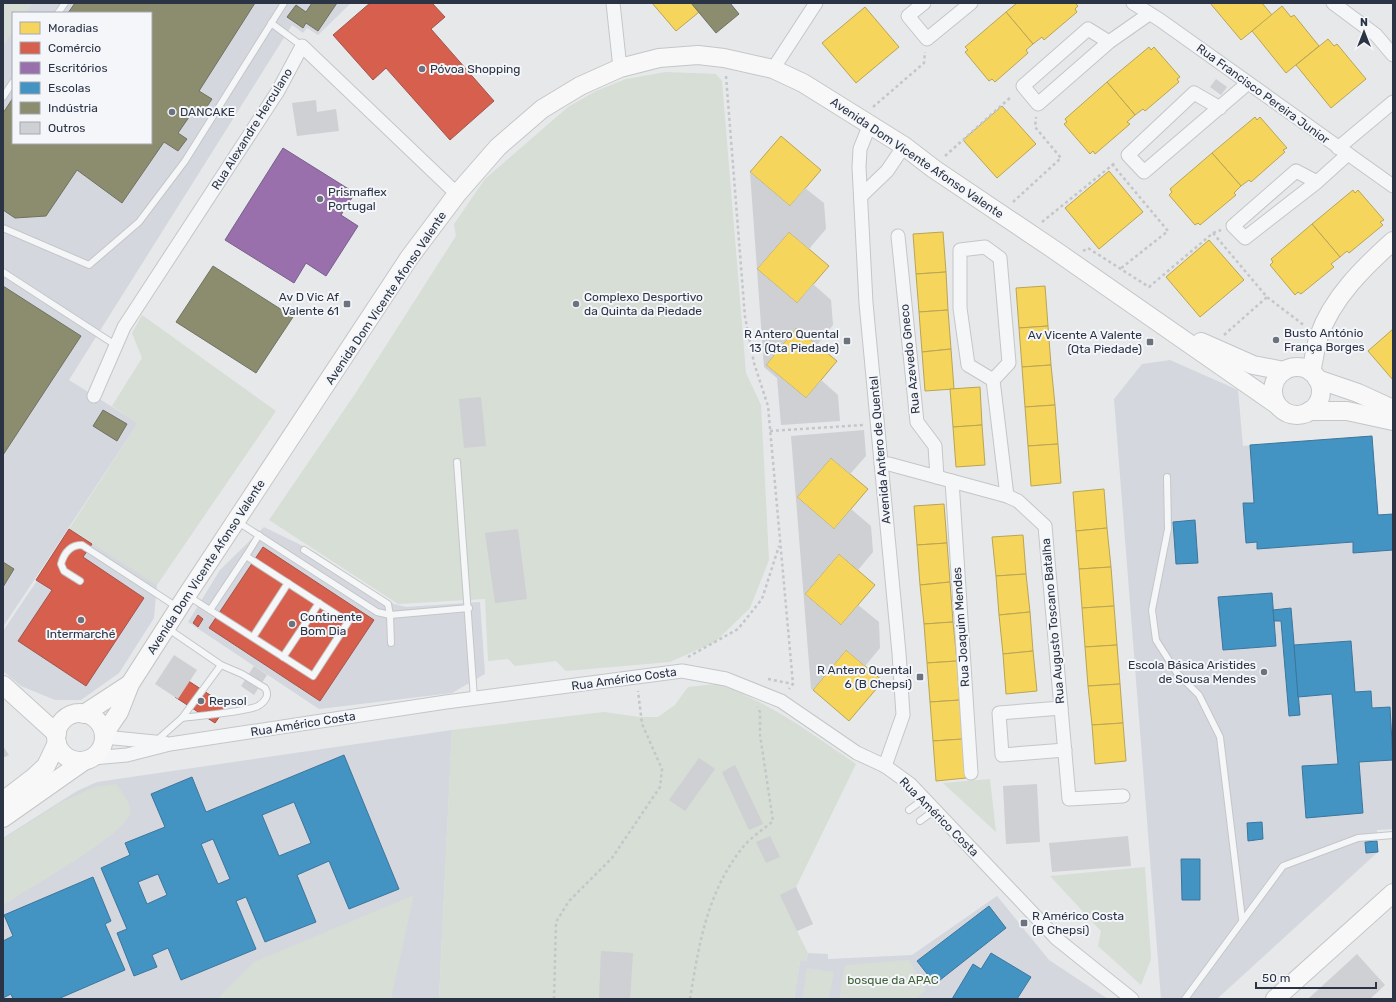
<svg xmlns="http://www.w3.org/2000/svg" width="1396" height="1002" font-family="Rubik,sans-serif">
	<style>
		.built { fill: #d4d7dd }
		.green { fill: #d6ded6 }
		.homes { fill: #f6d55c; stroke: #b9a555 }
		.shops { fill: #d6604d; stroke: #a3534b }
		.offices { fill: #9970ab; stroke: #785e8c }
		.schools { fill: #4393c3; stroke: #3c769d; fill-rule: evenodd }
		.industry { fill: #8c8c6e; stroke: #6f7262 }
		.building { fill: #ced0d3 }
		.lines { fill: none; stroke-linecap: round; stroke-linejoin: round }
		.lane-casing { stroke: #c4c6c8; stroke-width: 8 }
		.street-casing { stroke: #c4c6c8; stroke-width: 15 }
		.secondary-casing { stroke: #c4c6c8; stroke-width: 20 }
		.path { stroke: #c5c6ca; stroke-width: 2.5; stroke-dasharray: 3 3; stroke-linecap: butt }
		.lane { stroke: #f5f6f7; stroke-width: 6 }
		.street { stroke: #f5f6f7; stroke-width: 13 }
		.secondary { stroke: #f8f8f8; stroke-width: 18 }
		.poi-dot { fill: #6c737f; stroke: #f4f6f9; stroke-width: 1.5 }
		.labels { text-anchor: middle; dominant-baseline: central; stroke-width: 4; stroke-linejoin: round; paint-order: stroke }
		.poi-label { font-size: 12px; fill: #2b3445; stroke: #f4f6f9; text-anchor: start }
		.street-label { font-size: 12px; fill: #2b3445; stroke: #f4f6f9 }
		.park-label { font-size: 12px; fill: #3f6138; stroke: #f4f6f9 }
	</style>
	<rect width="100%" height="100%" fill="#e6e8ea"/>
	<g class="built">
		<path d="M32,3H351L318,35L307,28L303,33L292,25L69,380L138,423L3,627V45L13,30V143H151V13H25Z"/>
		<path d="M1170,360L1238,390L1243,446L1372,436L1378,514H1393V829L1377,830L1378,852L1217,999H1161L1114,399L1142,364Z"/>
		<path d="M264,527L315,552L394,604L406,607L480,602L485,674L452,693L319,709L188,622L220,570Z"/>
		<path d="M72,529L157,585L154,618L119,673L81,700H55L21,686L3,671V631Z"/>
		<path d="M452,730L439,999H3V838L77,791L97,782Z"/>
		<path d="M997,896L1049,960L1108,999H794L800,961H806L808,953L828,954V959L912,955Z"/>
	</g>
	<g class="green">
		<path d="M3,3H32L25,13H13V30L3,45Z"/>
		<path d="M666,72L716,74L722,81L746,373L761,405L769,560L750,608L715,642L670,662L566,671L556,661L515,666L508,659L488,661L485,599L398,604L269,520L355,394L456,236L454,224L485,179L568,107L596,91L626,79Z"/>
		<path d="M142,315L276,411L157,585L69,529L138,423L112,406L142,358L132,333Z"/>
		<path d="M717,684C768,701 812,734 856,764L796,887L813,924L797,931L808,953L806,961H800L794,999H439L452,730L604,712L639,717H658L675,705L688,687Z"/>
		<path d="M990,779L996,832L943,783Z"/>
		<path d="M116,784C122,792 131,802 130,813C128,834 24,890 3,906V839L60,803L94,787Z"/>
		<path d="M1145,867L1151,959L1141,985L1098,946L1101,931L1050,876Z"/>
		<path d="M414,895L391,999H219L222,994L254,962Z"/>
		<path d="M909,960L926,990L916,999H839L845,965Z"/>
		<path d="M807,968L834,972L829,999H802Z"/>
	</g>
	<g class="homes">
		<path d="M652,3H710L676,31Z"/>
		<path d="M1017,3H1075L1078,6L1075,9L1077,12L1044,40L1042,37L1033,44L1006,12Z"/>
		<path d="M1210,3H1262L1272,15L1241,40Z"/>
		<path d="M1282,6L1291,17L1294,15L1319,46L1286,73L1252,31Z"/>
		<path d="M865,7L899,47L856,83L822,43Z"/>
		<path d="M1006,12L1033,44L1026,50L1028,53L995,82L992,79L989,81L965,52L968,50L965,47Z"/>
		<path d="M1328,39L1334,46L1337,44L1366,79L1331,108L1296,65Z"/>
		<path d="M1149,47L1151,50L1154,47L1180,77L1177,79L1179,82L1145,111L1143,109L1135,115L1107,82Z"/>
		<path d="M1107,82L1135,115L1127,122L1130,124L1095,154L1093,151L1090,154L1064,124L1067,122L1065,119Z"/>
		<path d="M1002,106L1036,144L997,178L963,140Z"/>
		<path d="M1255,117L1257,120L1260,117L1287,148L1283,150L1285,152L1251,182L1249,180L1241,186L1212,153Z"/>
		<path d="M781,136L821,170L790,206L750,172Z"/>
		<path d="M1212,153L1241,186L1234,193L1236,195L1200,225L1198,223L1195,225L1169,195L1172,192L1170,189Z"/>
		<path d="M1109,171L1143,212L1099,249L1065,208Z"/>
		<path d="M1353,190L1355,193L1358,190L1384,220L1380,222L1383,225L1349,253L1347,251L1340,257L1312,224Z"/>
		<path d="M1312,224L1340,257L1331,264L1334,267L1301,294L1298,292L1295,295L1270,265L1273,262L1271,259Z"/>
		<path d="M789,232L829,266L797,303L757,269Z"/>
		<path d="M943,232L946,272L916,274L913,234Z"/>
		<path d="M1209,240L1244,280L1200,317L1166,277Z"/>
		<path d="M946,272L948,310L919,312L916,274Z"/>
		<path d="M1045,286L1048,326L1019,328L1016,288Z"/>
		<path d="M948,310L951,349L922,352L919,312Z"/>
		<path d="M1048,326L1051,365L1022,367L1019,328Z"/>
		<path d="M796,328L837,361L806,398L766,365Z"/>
		<path d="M1393,329V380L1368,351Z"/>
		<path d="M951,349L954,389L925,391L922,352Z"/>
		<path d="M1051,365L1055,405L1025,407L1022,367Z"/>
		<path d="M980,387L982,425L953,427L950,389Z"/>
		<path d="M1055,405L1058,444L1028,446L1025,407Z"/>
		<path d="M982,425L985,465L956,467L953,427Z"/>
		<path d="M1058,444L1061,483L1031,486L1028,446Z"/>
		<path d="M831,458L868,489L834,529L797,497Z"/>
		<path d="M1104,489L1107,528L1076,531L1073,492Z"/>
		<path d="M944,504L947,543L917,545L914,506Z"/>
		<path d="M1107,528L1111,567L1079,569L1076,531Z"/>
		<path d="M1023,535L1026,574L996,576L992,537Z"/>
		<path d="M947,543L950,582L920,585L917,545Z"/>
		<path d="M839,554L875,585L841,625L805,594Z"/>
		<path d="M1111,567L1114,606L1082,608L1079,569Z"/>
		<path d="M1026,574L1030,612L999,615L996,576Z"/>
		<path d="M950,582L953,622L924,624L920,585Z"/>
		<path d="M1114,606L1117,645L1085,647L1082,608Z"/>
		<path d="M1030,612L1033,651L1003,654L999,615Z"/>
		<path d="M953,622L957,661L927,663L924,624Z"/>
		<path d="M1117,645L1120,684L1088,686L1085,647Z"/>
		<path d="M846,650L883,681L849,721L813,690Z"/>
		<path d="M1033,651L1037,691L1006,694L1003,654Z"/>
		<path d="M957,661L960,700L930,702L927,663Z"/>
		<path d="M1120,684L1123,723L1092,725L1088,686Z"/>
		<path d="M960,700L963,739L933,741L930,702Z"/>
		<path d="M1123,723L1126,761L1095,764L1092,725Z"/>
		<path d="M963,739L966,778L936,781L933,741Z"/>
	</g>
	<g class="shops">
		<path d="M370,3H432L445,17L431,29L494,101L450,140L386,68L373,80L333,35Z"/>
		<path d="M69,529L92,544L83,557L144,598L86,686L18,641L52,590L36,580Z"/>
		<path d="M263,547L374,620L320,701L209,628Z"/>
		<path d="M198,615L203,619L198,627L193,623Z"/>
		<path d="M187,680L227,706L215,723L175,697Z"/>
	</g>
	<path class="offices" d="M283,148L355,193L341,215L358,226L326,276L306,263L294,283L225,240Z"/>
	<g class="schools">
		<path d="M1372,436L1378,515L1393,514V550L1353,553V542L1257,549V542L1246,543L1243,503H1254L1250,445Z"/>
		<path d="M1195,520L1198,563L1176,564L1173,522Z"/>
		<path d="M1272,593L1276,646L1223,650L1218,597Z"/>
		<path d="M1291,608L1300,715L1289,716L1281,621H1274L1273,610Z"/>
		<path d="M1351,641L1355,692L1371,691L1372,708L1390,707L1393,760L1359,762L1363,813L1306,818L1302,766L1338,764L1332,694L1298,697L1294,645Z"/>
		<path d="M344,755L399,889L349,909L329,861L297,875L316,922L265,942L246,897L236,901L256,949L181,980L168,948L152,955L157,967L134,976L117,933L127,929L101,868L130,855L125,843L165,827L151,794L192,777L206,812ZM294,802L311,843L279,856L262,815ZM213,839L230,879L218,884L201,844ZM158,874L167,895L147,904L138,882Z"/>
		<path d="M1262,822L1263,839L1248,841L1247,823Z"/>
		<path d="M1377,841L1378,852L1366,853L1365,842Z"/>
		<path d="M1181,859H1200V900H1182Z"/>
		<path d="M93,877L111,921L105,924L125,970L58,999H13L11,994L3,998V941L13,936L4,915Z"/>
		<path d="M989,906L1006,928L935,984L917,961Z"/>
		<path d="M991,953L1031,977L1017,999H952L973,964L981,969Z"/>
	</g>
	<g class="industry">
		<path d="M75,3H255L199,91L212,99L202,114L194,110L178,133L187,139L178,151L164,142L122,203L77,170L46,216L15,218L3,210V113L13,98V143H151V13H68Z"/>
		<path d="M312,3H337L318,31L306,23L303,28L287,17L296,5L306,12Z"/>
		<path d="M691,3H730L739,14L716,33Z"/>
		<path d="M213,266L293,317L256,373L176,322Z"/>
		<path d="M3,286L81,336L3,455Z"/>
		<path d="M103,410L127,424L117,441L93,426Z"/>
		<path d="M3,562L14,569L3,587Z"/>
	</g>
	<g class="building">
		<path d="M1216,79L1227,87L1221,95L1210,87Z"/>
		<path d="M316,100L317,112L336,109L339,131L297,136L292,103Z"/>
		<path d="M750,172L790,206L805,188L824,203L826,229L809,249L789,232L757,269L797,303L813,284L831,300L833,325L817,345L796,328L766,365L806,398L821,380L838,395L840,421L781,425L777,378L764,367Z"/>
		<path d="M481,397L486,446L464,448L459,399Z"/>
		<path d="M864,430L866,456L850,474L831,458L797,497L834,529L851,509L871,526L873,552L858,570L839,554L805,594L841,625L858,605L879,622L880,648L865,666L846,650L813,690L811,689L791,436Z"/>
		<path d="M518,529L527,599L495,603L485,533Z"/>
		<path d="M174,655L197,670L178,699L155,684Z"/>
		<path d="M254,666L267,675L254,695L241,686Z"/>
		<path d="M3,746L9,755L3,758Z"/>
		<path d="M699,758L715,769L685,811L669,800Z"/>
		<path d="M735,765L763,824L749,830L722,772Z"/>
		<path d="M1037,784L1040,842L1006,844L1003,786Z"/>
		<path d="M770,836L780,857L766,863L756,842Z"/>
		<path d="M1128,836L1131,866L1052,872L1049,843Z"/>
		<path d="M796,887L813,924L797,931L780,895Z"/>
		<path d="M601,951L633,953L630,999H599Z"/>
		<path d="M1357,954L1385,985L1370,999H1308Z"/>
	</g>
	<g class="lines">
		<g class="lane-casing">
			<g id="lane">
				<path d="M58,13L65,3"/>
				<path d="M271,23L302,46"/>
				<path d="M3,97L13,82"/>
				<path d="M3,228L89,265L139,222L185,161L284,3"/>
				<path d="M3,272L117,346"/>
				<path d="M457,462L474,698"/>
				<path d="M1167,477L1168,529L1152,610L1156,640L1177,673L1199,695L1220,737L1242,919"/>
				<path d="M238,522L377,612L390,615L469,608"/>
				<path d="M304,550L388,604L390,615L391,643"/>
				<path d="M80,581L64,571L61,564C64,553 70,545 82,545L177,607"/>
				<path d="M188,596L313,676L348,622L246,556L259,535"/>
				<path d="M210,610L246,556"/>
				<path d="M253,637L288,583"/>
				<path d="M283,657L319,603"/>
				<path d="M182,718C198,716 246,712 258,706C265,702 270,695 265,688L242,674L221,665"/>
				<path d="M155,742L182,718L221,665L167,628"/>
				<path d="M909,810L924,799"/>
				<path d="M920,821L935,810"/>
				<path d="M1185,999L1283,866L1358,838L1393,835"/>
			</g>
		</g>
		<g class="street-casing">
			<g id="street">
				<path d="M613,3L620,68"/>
				<path d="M924,3L908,16L927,39L971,3"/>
				<path d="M1133,3L1160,20L1393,186"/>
				<path d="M1333,3L1376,35L1393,55"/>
				<path d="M1109,42L1088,29L1023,86L1038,104L1109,42L1149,14"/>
				<path d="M773,69L816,3"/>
				<path d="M1220,108L1194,93L1128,155L1144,172L1248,83"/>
				<path d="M870,124L860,149L859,167L866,303L899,653L903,715L885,766"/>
				<path d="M1338,148L1393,102"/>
				<path d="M1317,182L1296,171L1233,226L1245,238L1317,182L1348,154"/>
				<path d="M861,196L887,171L904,146"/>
				<path d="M898,236L917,422L935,446L937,477"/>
				<path d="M993,380L968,365L960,308V250L985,247L1000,258L1009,363L993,380L1007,496"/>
				<path d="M94,396L124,327L278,91L302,46L457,194"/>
				<path d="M881,464H889L1007,496L1018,501L1045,526L1069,799L1123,796"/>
				<path d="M952,481L971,773"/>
				<path d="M1061,708L999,713L1002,755L1065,750"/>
				<path d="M104,737L165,743"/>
				<path d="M93,758L127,755L170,744L446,702L682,671L726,679L781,701L857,753L885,766L910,784L1057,939L1132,999"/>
			</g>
		</g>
		<g class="secondary-casing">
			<g id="secondary">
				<path d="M1201,342L1253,365L1284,371"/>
				<circle cx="1297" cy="391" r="24"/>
				<path d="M1311,372C1314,360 1315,347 1319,336C1332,298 1364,267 1393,241"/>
				<path d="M1317,379L1358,393L1393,409"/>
				<path d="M1309,411H1347L1393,421"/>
				<path d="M3,685L57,734"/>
				<circle cx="80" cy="737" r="24"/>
				<path d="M84,714L130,684"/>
				<path d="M104,734L119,712L130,684L187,595L409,258L457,194L498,147L542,109L580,86L620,68L659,58L698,55L724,58L773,69L803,83L904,146L934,169L1053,249L1276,404"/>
				<path d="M3,801L33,778L46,766L57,743"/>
				<path d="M3,818L84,761"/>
				<path d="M1275,999L1393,893"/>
			</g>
		</g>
		<g class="path">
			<path d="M726,76L745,317L754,363L768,406L793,684L789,689"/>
			<path d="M873,107L924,63L925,52"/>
			<path d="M945,156L1012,96"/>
			<path d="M1112,164L1168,231L1120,269"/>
			<path d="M1013,202L1061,158L1035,127L1036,117"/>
			<path d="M1042,222L1116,162"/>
			<path d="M1213,233L1267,297L1305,326"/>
			<path d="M1083,251L1088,248L1149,287L1213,233L1221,230"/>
			<path d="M1224,335L1267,297"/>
			<path d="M770,431L863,425"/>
			<path d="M688,657L738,629L762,599L779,546"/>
			<path d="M768,679L793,684"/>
			<path d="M554,999L556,922L569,901L612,858L660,787L662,769L642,724L638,691"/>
			<path d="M690,999C699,944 707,892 743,847C751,837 764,829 773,821L760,735V712L757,707"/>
		</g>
		<use href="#lane" class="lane"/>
		<use href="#street" class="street"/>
		<use href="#secondary" class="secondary"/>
	</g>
	<g class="poi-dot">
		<circle cx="422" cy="69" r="4"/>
		<circle cx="172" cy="112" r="4"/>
		<circle cx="320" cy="199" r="4"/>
		<rect x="343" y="300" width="8" height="8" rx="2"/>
		<circle cx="576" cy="304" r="4"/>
		<circle cx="1276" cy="340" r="4"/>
		<rect x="843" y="337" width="8" height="8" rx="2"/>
		<rect x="1146" y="338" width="8" height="8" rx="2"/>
		<circle cx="81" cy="620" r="4"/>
		<circle cx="292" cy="624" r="4"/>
		<circle cx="1264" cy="672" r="4"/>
		<rect x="916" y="673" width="8" height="8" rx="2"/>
		<circle cx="201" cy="701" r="4"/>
		<rect x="1020" y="919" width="8" height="8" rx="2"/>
	</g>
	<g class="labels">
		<g class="poi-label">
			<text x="430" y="69">Póvoa Shopping</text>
			<text x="180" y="112">DANCAKE</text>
			<text x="328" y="192">Prismaflex<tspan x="328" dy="14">Portugal</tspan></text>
			<text x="339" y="297" text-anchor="end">Av D Vic Af<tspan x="339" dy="14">Valente 61</tspan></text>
			<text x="584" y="297">Complexo Desportivo<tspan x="584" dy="14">da Quinta da Piedade</tspan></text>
			<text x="1284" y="333">Busto António<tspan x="1284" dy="14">França Borges</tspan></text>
			<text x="839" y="334" text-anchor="end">R Antero Quental<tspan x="839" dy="14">13 (Qta Piedade)</tspan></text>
			<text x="1142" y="335" text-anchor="end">Av Vicente A Valente<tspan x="1142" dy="14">(Qta Piedade)</tspan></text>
			<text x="300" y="617">Continente<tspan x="300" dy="14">Bom Dia</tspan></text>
			<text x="81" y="634" text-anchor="middle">Intermarché</text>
			<text x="1256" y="665" text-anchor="end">Escola Básica Aristides<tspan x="1256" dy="14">de Sousa Mendes</tspan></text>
			<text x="912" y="670" text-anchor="end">R Antero Quental<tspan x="912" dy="14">6 (B Chepsi)</tspan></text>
			<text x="209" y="701">Repsol</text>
			<text x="1032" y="916">R Américo Costa<tspan x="1032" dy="14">(B Chepsi)</tspan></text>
		</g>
		<g class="street-label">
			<text transform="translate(1263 94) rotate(36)">Rua Francisco Pereira Junior</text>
			<text transform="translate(252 129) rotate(-58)">Rua Alexandre Herculano</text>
			<text transform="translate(917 158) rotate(34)">Avenida Dom Vicente Afonso Valente</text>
			<text transform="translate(386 298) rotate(-56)">Avenida Dom Vicente Afonso Valente</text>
			<text transform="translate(910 359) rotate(-96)">Rua Azevedo Gneco</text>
			<text transform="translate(880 450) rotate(-95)">Avenida Antero de Quental</text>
			<text transform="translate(206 567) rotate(-57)">Avenida Dom Vicente Afonso Valente</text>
			<text transform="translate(1053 621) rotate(-95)">Rua Augusto Toscano Batalha</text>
			<text transform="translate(961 627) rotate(-94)">Rua Joaquim Mendes</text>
			<text transform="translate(624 679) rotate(-8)">Rua Américo Costa</text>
			<text transform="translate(303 724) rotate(-9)">Rua Américo Costa</text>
			<text transform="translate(939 817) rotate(45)">Rua Américo Costa</text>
		</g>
		<g class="park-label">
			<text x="893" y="980">bosque da APAC</text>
		</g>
	</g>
	<rect width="1396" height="1002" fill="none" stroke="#2b3445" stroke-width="8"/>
	<rect x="12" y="12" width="140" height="132" fill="#f4f6f9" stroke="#a4a8b1"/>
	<rect x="20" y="22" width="20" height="12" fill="#f6d55c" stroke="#a4a8b1"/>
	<text x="48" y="32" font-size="12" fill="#2b3445">Moradias</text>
	<rect x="20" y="42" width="20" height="12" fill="#d6604d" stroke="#a4a8b1"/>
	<text x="48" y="52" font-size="12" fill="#2b3445">Comércio</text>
	<rect x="20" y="62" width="20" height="12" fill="#9970ab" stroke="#a4a8b1"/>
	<text x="48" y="72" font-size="12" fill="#2b3445">Escritórios</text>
	<rect x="20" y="82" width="20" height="12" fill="#4393c3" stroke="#a4a8b1"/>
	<text x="48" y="92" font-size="12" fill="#2b3445">Escolas</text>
	<rect x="20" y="102" width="20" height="12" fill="#8c8c6e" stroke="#a4a8b1"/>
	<text x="48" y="112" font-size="12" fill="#2b3445">Indústria</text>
	<rect x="20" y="122" width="20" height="12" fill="#ced0d3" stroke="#a4a8b1"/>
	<text x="48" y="132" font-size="12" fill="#2b3445">Outros</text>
	<g transform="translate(1364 32)" stroke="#f4f6f9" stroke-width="3" paint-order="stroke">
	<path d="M0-3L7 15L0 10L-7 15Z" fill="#2b3445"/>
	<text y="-6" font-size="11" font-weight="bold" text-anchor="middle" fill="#2b3445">N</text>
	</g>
	<path d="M1256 982v6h120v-6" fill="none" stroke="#2b3445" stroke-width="2"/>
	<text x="1262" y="982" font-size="12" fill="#2b3445" stroke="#f4f6f9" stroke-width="3" paint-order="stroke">50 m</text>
</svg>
